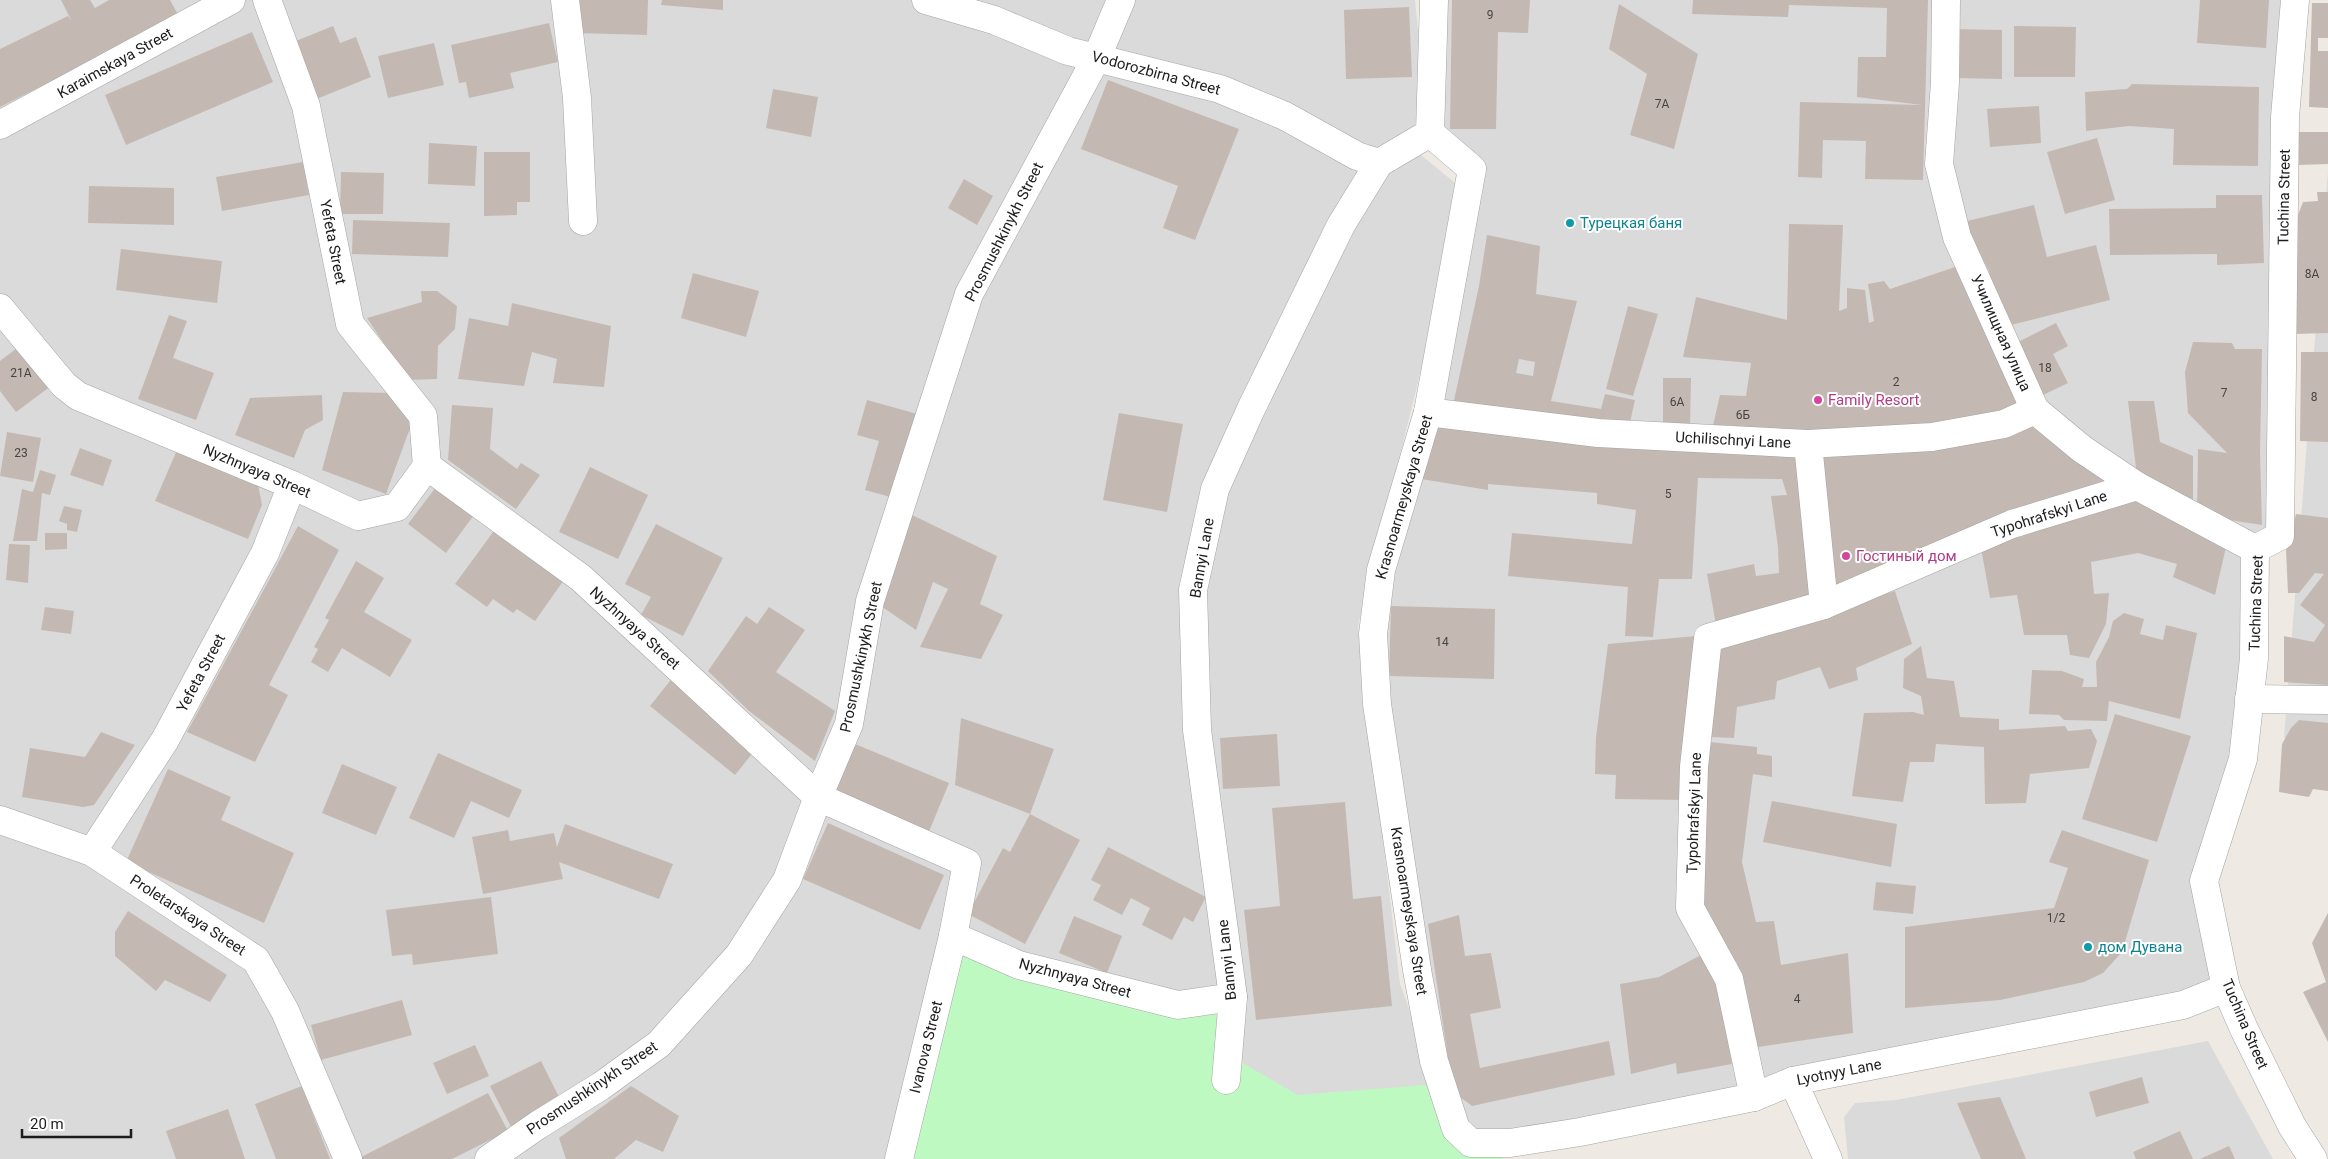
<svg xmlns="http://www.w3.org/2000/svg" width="2328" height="1159" font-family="Roboto,sans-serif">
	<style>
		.residential { fill: #dbdada }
		.park { fill: #bff9c2 }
		.building { fill: #c3b9b2; fill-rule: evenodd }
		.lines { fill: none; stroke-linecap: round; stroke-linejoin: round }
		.street-casing { stroke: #a4a4a4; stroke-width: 29 }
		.street { stroke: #fff; stroke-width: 28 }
		.culture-dot { fill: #0f9aa8; stroke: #fff; stroke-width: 2 }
		.hotel-dot { fill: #d1479c; stroke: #fff; stroke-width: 2 }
		.labels { text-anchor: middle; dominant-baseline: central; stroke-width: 4; stroke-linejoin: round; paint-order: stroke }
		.number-label { font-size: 12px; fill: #464442 }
		.street-label { font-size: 15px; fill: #1d1d1d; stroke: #fff }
		.culture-label { font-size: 15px; fill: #0d838f; stroke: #fff; text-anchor: start }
		.hotel-label { font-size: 15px; fill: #b23c85; stroke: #fff; text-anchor: start }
	</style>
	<rect width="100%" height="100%" fill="#eeeae3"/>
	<g class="residential">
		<path d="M0,0H1415L1423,81L1411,147L1465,191L1358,626L1400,984L1464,1159H0Z"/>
		<path d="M1443,0H2295L2280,536L2255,549L2249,699L2204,881L2226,988L1747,1090L1518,1134L1456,1129L1373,634L1482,171L1437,130Z"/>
		<path d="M2328,171V739L2284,738Z"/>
		<path d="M2208,1041L2273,1159H1848L1844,1117L1855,1103L1896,1100Z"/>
	</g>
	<path class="park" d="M955,950L1235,1008L1232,1057L1298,1095L1425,1085L1462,1147L1505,1159H905Z"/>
	<g class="building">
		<path d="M61,0H90L95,8L109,0H170L177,13L92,61L0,107V49L68,16L72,22Z"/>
		<path d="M576,0H648L647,35L575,33Z"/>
		<path d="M662,0H723V10L661,5Z"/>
		<path d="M1452,0H1530L1528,33L1498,32L1496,129H1450Z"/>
		<path d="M1693,0H1928L1923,180L1865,179L1866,141L1823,140L1822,178L1798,177L1800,102L1922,105L1857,97L1858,57H1886L1887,8L1789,5L1788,17L1692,14Z"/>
		<path d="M2200,0H2269L2266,48L2197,43Z"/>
		<path d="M2312,3H2328V38H2318V51H2328V108L2309,107Z"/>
		<path d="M1619,4L1698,54L1674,149L1630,135L1647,74L1609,49Z"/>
		<path d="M1409,7L1412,77L1346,79L1344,10Z"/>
		<path d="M549,23L558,62L510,73L514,88L469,98L466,82L459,83L451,45Z"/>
		<path d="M333,26L340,43L356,37L371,77L314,100L291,43Z"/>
		<path d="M2014,26L2076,27L2075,77H2014Z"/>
		<path d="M1954,29L2002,30V79L1954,78Z"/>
		<path d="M252,32L273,82L126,145L105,95Z"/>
		<path d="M434,43L444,85L388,98L378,56Z"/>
		<path d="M1108,80L1239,129L1195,240L1163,228L1178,186L1081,149Z"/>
		<path d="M2132,84L2259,87L2258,166L2173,165L2174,129L2129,126L2086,131L2085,92L2127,89Z"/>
		<path d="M773,89L818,97L811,137L766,128Z"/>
		<path d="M2039,106L2041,143L1990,147L1987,109Z"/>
		<path d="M2299,132H2328V164L2299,165Z"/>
		<path d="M2097,138L2115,200L2065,214L2047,152Z"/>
		<path d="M429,143L477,146L475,186L428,184Z"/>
		<path d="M484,152H530V202H517V215L484,216Z"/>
		<path d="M303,162L309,195L222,211L216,177Z"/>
		<path d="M341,172L384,173L383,214H340Z"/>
		<path d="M964,179L993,196L977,225L948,208Z"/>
		<path d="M89,186L174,188V225L88,223Z"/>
		<path d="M2317,192H2328V333L2295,334L2298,215L2303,202L2318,201Z"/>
		<path d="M2216,195H2262L2264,263L2217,265V254L2110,255L2109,209L2216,208Z"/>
		<path d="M2034,205L2047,257L2096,245L2110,300L2003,327L1989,271L1963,222Z"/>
		<path d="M353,220L450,223L448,257L352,254Z"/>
		<path d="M1789,224L1843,225L1839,311L1847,308V288L1865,290L1869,323L1874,321L1868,284L1884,281L1890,289L1961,265L2026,410L1942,429L1711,434L1720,395L1746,396L1751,363L1683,357L1696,297L1787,320Z"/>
		<path d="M1487,235L1540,246L1536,294L1577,301L1551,401L1601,409L1605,394L1635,400L1629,427L1453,405L1479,286ZM1519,359L1535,362L1533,376L1516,373Z"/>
		<path d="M121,249L222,261L217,303L116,290Z"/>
		<path d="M693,273L759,291L746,337L681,318Z"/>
		<path d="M421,291H437L457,306L455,329L438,346L437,379L408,380L367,318L422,302Z"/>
		<path d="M512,303L611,326L604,387L553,383L557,359L532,352L524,386L458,379L469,318L508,326Z"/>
		<path d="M1628,306L1658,314L1633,396L1606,389Z"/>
		<path d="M169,315L187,321L173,358L214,373L196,420L138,399Z"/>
		<path d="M2056,323L2068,346L2053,354L2068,383L2043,395L2016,343Z"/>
		<path d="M2193,342L2232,343L2235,349H2262L2260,453L2262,525L2197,515L2198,449L2227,453L2188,413L2185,372Z"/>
		<path d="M21,345L51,386L16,412L0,391V361Z"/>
		<path d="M2301,352H2328V442L2300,441Z"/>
		<path d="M1663,378H1691L1690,427L1663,426Z"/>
		<path d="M343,392L393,393L414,417L386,494L322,470Z"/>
		<path d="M322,395L323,420L305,430L294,458L235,435L250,398Z"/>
		<path d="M867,400L921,415L898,499L865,490L879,441L857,435Z"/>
		<path d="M2128,401H2154L2160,442L2193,456V506L2137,476Z"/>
		<path d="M452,405L493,408L490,449L517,469L521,463L540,475L516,509L448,460Z"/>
		<path d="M1119,413L1183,424L1167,512L1103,500Z"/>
		<path d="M2034,420L2109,478L2108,486L1832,594L1817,452Z"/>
		<path d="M1432,424L1800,452L1816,600L1716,625L1707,574L1754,564L1756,576L1779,573L1778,547L1771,496L1787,495L1782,479L1698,478L1692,579H1659L1653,637L1625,636L1628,587L1508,576L1512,533L1632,544L1636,510L1597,504V493L1488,484V490L1415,478Z"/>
		<path d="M7,432L41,438L33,482L0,476Z"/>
		<path d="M80,448L112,460L103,486L70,475Z"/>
		<path d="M177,450L258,484L262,505L248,539L155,501Z"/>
		<path d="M590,467L648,495L618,559L559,532Z"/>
		<path d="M40,470L56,475L50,495L42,493L37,541H13L22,489L33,492Z"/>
		<path d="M436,487L474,515L446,553L408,524Z"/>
		<path d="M2131,499L2226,547L2215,595L2173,577L2177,564L2138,553L2091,562L2094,594L2109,593L2106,624L2089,658L2070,655L2067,635H2024L2017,595L1990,598L1981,548Z"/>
		<path d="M64,506L82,510L77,532L67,530V524L59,521Z"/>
		<path d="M910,514L997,556L980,604L1003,615L981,659L920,647L948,589L933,582L916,630L878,604Z"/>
		<path d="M2296,514L2328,518V685L2284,682V636L2314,642L2325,625L2300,605L2324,574L2315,573L2299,593H2288L2286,550Z"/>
		<path d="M656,524L723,558L683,636L641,615L651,597L625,584Z"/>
		<path d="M298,526L339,550L269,685L288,695L255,762L187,732Z"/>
		<path d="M496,528L566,577L535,621L517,609L513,613L493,599L487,607L455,584Z"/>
		<path d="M45,533H67V549L45,550Z"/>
		<path d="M9,544L30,545L28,583L6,580Z"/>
		<path d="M356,561L384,578L364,612L412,640L390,677L342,648L328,672L311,662L318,649L314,647L329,620L325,618Z"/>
		<path d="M1895,591L1912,644L1856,668L1858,680L1829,689L1820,667L1777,681L1775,699L1737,707L1734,738L1710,737L1717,648Z"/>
		<path d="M1391,606L1495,609L1494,679L1389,676Z"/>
		<path d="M45,607L74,611L71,634L41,630Z"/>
		<path d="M769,607L805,630L776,672L835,711L815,761L749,711L708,671L746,616L757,624Z"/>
		<path d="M2124,613L2144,619L2140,634L2163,640L2166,625L2197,633L2180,719L2109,701L2107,721L2064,720L2059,715L2029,714L2032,670L2062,671L2084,679L2082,687H2097L2096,662L2109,637L2113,621Z"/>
		<path d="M1696,636L1685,800L1615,799L1616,775L1595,774L1596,737L1608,644Z"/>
		<path d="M1921,646L1927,678L1954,681L1960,717L1999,719V730L2065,726L2068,731L2091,729L2097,741L2089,768L2030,774L2026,803L1985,804L1984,747L1936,744L1934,762H1910L1903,802L1852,796L1864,713L1913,712L1924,715L1921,696L1903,688L1904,659Z"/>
		<path d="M674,676L759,745L735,775L650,706Z"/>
		<path d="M2115,714L2191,736L2157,842L2082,819Z"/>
		<path d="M961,718L1054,749L1030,814L1080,840L1025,944L968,914L1003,848L1010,852L1030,814L955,785Z"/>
		<path d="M2299,720L2328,723V791L2313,789L2309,797L2279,792L2282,744L2291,728Z"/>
		<path d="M101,732L135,745L94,805L83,807L22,797L30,748L85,757Z"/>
		<path d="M1277,734L1280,786L1223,789L1220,738Z"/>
		<path d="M1710,742L1757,747V754L1772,756V777L1753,774L1742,862L1756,922L1774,921L1781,965L1848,953L1853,1033L1751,1048L1737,962L1728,961L1705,914L1698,871L1701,810Z"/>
		<path d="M855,744L949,783L928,834L834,795Z"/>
		<path d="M438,753L522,790L509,818L471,801L454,838L409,818Z"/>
		<path d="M342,764L397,787L376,835L322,813Z"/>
		<path d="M168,769L231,797L221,820L294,853L264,923L126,862Z"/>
		<path d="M1772,801L1897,824L1891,867L1763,842Z"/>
		<path d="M1345,802L1353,899L1381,896L1392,1006L1256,1020L1244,910L1280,906L1272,808Z"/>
		<path d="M828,823L944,875L920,930L803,879Z"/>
		<path d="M565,824L673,864L659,899L559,862L563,879L483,894L472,837L508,830L510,841L554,833L557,847Z"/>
		<path d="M2062,830L2149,860L2122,952L2103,973L2084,982L2000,1000L1905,1008V927L2054,908L2068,868L2049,862Z"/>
		<path d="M1108,847L1206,897L1193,922L1184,917L1172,940L1142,925L1150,908L1131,898L1122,915L1093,900L1101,885L1091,880Z"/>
		<path d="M1876,882L1916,886L1913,914L1873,910Z"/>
		<path d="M491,897L498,954L413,965L412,954L392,956L386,910Z"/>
		<path d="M128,911L227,975L210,1002L165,980L156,991L115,956V932Z"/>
		<path d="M2328,913V1042L2303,992L2326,982L2312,943Z"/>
		<path d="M1459,915L1465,956L1491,953L1501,1008L1470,1014L1480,1068L1609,1041L1615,1075L1472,1106L1453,1092L1428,924Z"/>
		<path d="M1074,916L1122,936L1107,973L1059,953Z"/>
		<path d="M1703,954L1718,979L1732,1064L1677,1074L1676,1063L1631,1074L1620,984L1659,977Z"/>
		<path d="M402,1000L412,1035L321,1060L311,1025Z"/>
		<path d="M475,1045L489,1076L447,1094L433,1063Z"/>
		<path d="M541,1061L562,1103L512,1129L490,1086Z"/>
		<path d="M2142,1077L2149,1103L2096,1117L2089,1092Z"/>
		<path d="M302,1086L330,1159H276L255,1104Z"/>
		<path d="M631,1086L679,1116L663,1152L636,1140L614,1159H566L559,1138Z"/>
		<path d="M488,1093L508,1131L452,1159H357Z"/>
		<path d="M2000,1097L2026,1159H1981L1957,1103Z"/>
		<path d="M228,1109L245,1159H176L166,1131Z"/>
		<path d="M2180,1131L2193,1159H2136L2133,1152Z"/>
		<path d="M2229,1146L2235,1159H2200Z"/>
	</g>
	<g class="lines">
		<g class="street-casing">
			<g id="street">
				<path d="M267,0L306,106L350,324L423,416L427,466"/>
				<path d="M565,0L577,98L583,221"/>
				<path d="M926,0L994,20L1068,51L1220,89L1285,116L1357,156L1379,163"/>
				<path d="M1434,0L1430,133L1472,169L1428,412L1381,570L1373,634L1377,704L1417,970L1434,1061L1456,1129L1471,1143H1510L1580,1132L1754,1097L1793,1081L2183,1005L2226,988"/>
				<path d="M1946,0L1945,83L1939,164L1957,237L2035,410L2082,449L2137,486L2255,549"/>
				<path d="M0,125L231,0"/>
				<path d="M0,308L64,385L78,396L292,485L358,516L397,507L427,466"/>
				<path d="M1428,412L1598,433L1808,444L1932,437L2004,424L2035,410"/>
				<path d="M1808,444L1824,605"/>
				<path d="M427,466L581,578L818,797L967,863L953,936L1019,965L1178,1005L1233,997"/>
				<path d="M2255,549L2254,658L2243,759L2204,881L2226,988L2244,1029L2292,1126L2313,1159"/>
				<path d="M2255,549L2280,536L2285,117L2295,0"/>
				<path d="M2249,699L2328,700"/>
				<path d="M0,820L92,852L256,960L285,1011L348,1159"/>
				<path d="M92,852L165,740L265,553L292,485"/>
				<path d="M1226,1080L1233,997L1197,730L1193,590L1215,489L1251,409L1341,225L1379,163L1430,133"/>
				<path d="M1793,1081L1828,1159"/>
				<path d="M1754,1097L1729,979L1690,908L1694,767L1708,638L1824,605L2012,524L2137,486"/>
				<path d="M489,1159L538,1125L601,1086L659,1044L739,955L787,880L818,797L849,724L870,601L969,294L1097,57L1121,0"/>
				<path d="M899,1159L953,936"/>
			</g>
		</g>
		<use href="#street" class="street"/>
	</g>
	<g class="culture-dot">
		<circle cx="1570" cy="223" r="5"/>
		<circle cx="2088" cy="947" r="5"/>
	</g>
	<g class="hotel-dot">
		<circle cx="1818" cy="400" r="5"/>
		<circle cx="1846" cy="556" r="5"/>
	</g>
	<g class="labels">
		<g class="number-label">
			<text x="1490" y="15">9</text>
			<text x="1662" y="104">7А</text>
			<text x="2312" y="274">8А</text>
			<text x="2045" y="368">18</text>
			<text x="21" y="373">21А</text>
			<text x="1896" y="382">2</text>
			<text x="2224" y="393">7</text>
			<text x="2314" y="397">8</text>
			<text x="1677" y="402">6А</text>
			<text x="1743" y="415">6Б</text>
			<text x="21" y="453">23</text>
			<text x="1668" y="494">5</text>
			<text x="1442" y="642">14</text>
			<text x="2056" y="918">1/2</text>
			<text x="1797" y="999">4</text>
		</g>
		<g class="street-label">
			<text transform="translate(115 63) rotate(-29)">Karaimskaya Street</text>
			<text transform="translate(1156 73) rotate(15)">Vodorozbirna Street</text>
			<text transform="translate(2284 197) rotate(-89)">Tuchina Street</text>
			<text transform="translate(1004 232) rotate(-63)">Prosmushkinykh Street</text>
			<text transform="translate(333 242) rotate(79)">Yefeta Street</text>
			<text transform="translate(2001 333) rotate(66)">Училищная улица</text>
			<text transform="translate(1733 440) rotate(3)">Uchilischnyi Lane</text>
			<text transform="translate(257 471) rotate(23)">Nyzhnyaya Street</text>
			<text transform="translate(1404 497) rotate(-74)">Krasnoarmeyskaya Street</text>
			<text transform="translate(2049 514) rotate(-18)">Typohrafskyi Lane</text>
			<text transform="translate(1202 558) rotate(-80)">Bannyi Lane</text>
			<text transform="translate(2256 603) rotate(-88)">Tuchina Street</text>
			<text transform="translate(635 628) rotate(42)">Nyzhnyaya Street</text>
			<text transform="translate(861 657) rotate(-78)">Prosmushkinykh Street</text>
			<text transform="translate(201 673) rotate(-62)">Yefeta Street</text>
			<text transform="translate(1694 813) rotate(-88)">Typohrafskyi Lane</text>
			<text transform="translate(1409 911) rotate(81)">Krasnoarmeyskaya Street</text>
			<text transform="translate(188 915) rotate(33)">Proletarskaya Street</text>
			<text transform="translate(1227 960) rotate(-96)">Bannyi Lane</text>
			<text transform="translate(1075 978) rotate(15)">Nyzhnyaya Street</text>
			<text transform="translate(2245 1024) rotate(67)">Tuchina Street</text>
			<text transform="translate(926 1047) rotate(-76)">Ivanova Street</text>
			<text transform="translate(1839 1072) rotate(-11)">Lyotnyy Lane</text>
			<text transform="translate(592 1088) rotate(-34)">Prosmushkinykh Street</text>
		</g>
		<g class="culture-label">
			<text x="1580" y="223">Турецкая баня</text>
			<text x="2098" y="947">дом Дувана</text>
		</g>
		<g class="hotel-label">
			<text x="1828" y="400">Family Resort</text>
			<text x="1856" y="556">Гостиный дом</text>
		</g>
	</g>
	<path d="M22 1129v8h109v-8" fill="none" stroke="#1d1d1d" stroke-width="2.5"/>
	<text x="30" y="1129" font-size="15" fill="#1d1d1d" stroke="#ffffff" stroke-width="4" paint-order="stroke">20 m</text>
</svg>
